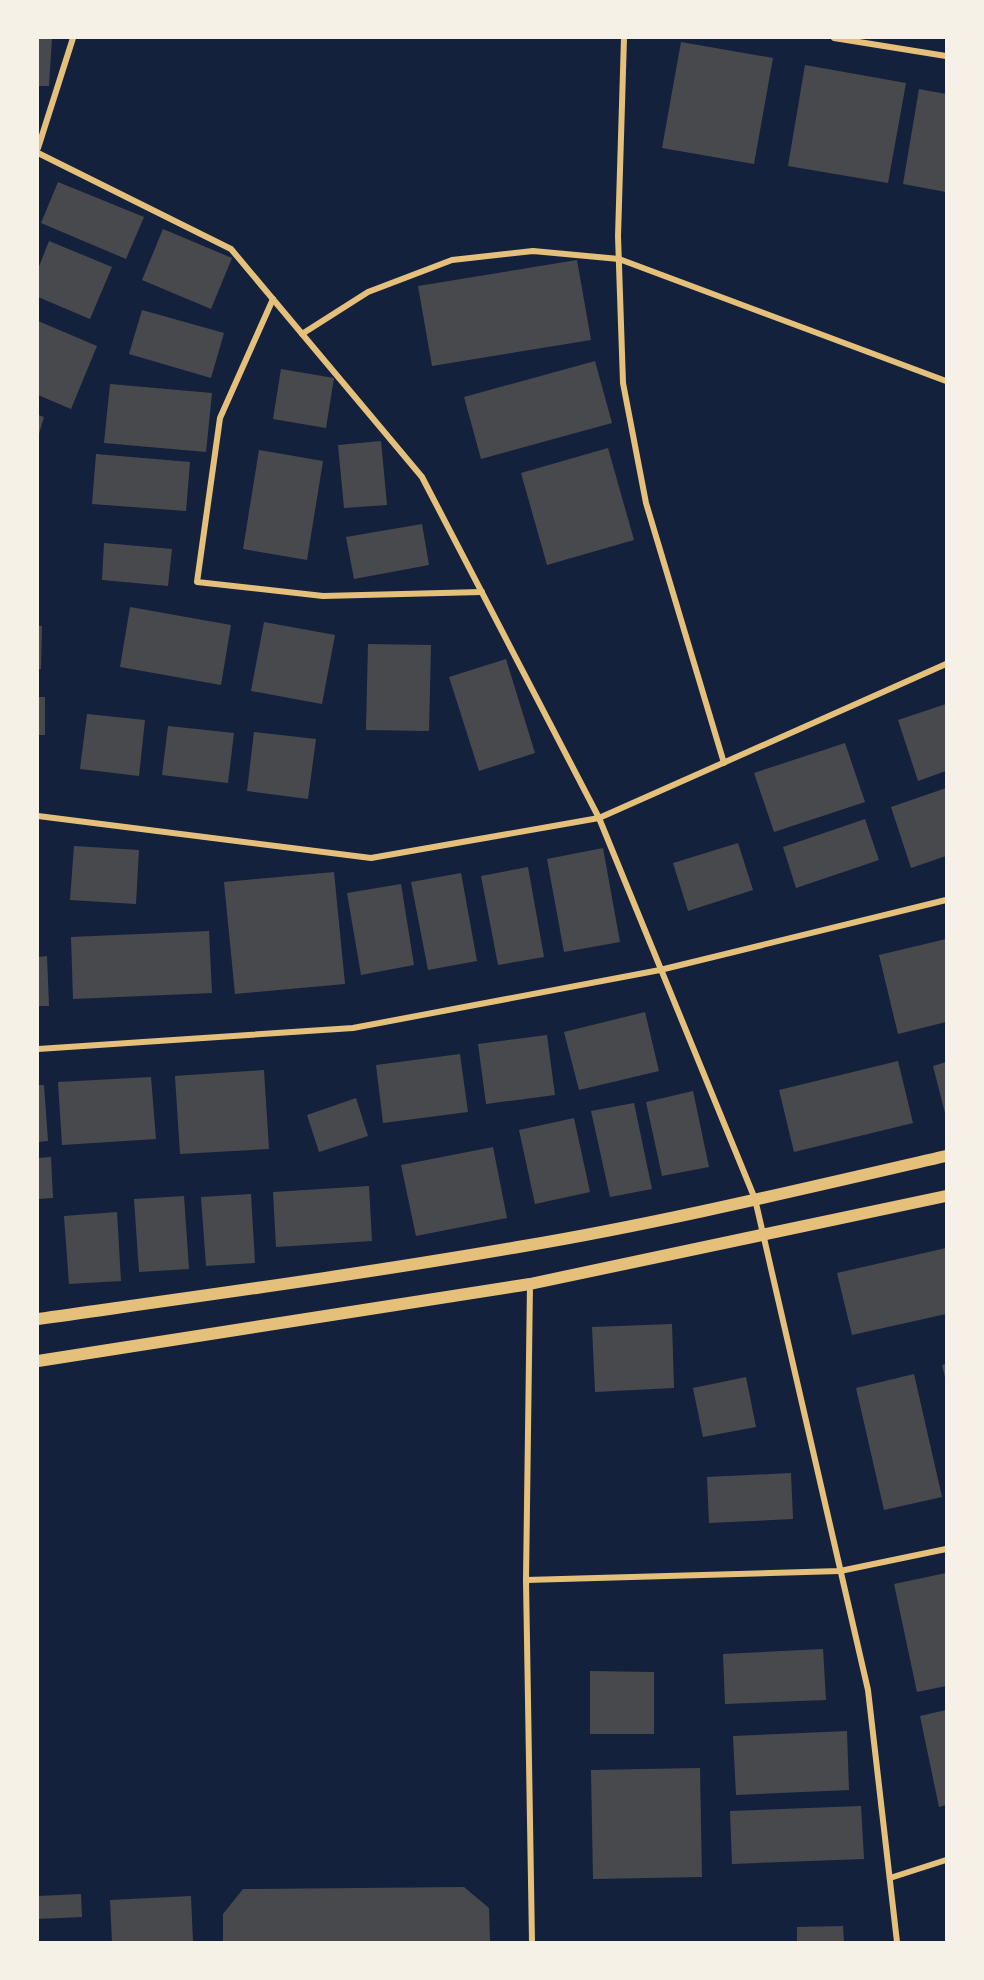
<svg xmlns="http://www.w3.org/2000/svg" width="984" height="1980" font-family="Bitter,serif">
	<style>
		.building { fill: #48494c }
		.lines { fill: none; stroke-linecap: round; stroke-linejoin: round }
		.minor { stroke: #e5c07b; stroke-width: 6 }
		.secondary { stroke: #e5c07b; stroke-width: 12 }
	</style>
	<rect width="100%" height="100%" fill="#14213d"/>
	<g class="building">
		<path d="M38,38H52L49,86H38Z"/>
		<path d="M681,42L773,58L754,164L662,148Z"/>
		<path d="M805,65L906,83L888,183L788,166Z"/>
		<path d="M919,89L946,94V192L903,184Z"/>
		<path d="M58,182L144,217L126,259L41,223Z"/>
		<path d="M163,229L232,258L211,309L142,280Z"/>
		<path d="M49,241L112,267L90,319L38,297V269Z"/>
		<path d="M577,260L591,340L432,366L418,286Z"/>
		<path d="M142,310L224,333L211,378L129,354Z"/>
		<path d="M38,321L97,346L71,409L38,395Z"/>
		<path d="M595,361L612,423L481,459L464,397Z"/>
		<path d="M281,369L334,378L326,428L273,419Z"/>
		<path d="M110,384L212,393L206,452L104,443Z"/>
		<path d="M38,415L44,417L38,437Z"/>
		<path d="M381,441L387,505L344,508L338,445Z"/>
		<path d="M608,448L634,540L547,565L521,473Z"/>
		<path d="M259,450L323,461L307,560L243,549Z"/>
		<path d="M96,454L190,462L186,511L92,504Z"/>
		<path d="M422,524L429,565L354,579L346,537Z"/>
		<path d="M104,543L172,549L168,586L102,580Z"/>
		<path d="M130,607L231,625L221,685L120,667Z"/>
		<path d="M264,622L335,635L322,704L251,691Z"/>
		<path d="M38,626H42L41,669H38Z"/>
		<path d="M368,644L431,645L429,731L366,730Z"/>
		<path d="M506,659L535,753L479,771L449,677Z"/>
		<rect x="38" y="697" width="7" height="38"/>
		<path d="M946,704V771L918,781L898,720Z"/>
		<path d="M87,714L145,720L139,776L80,769Z"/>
		<path d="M168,726L234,733L228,783L162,775Z"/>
		<path d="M254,732L316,739L308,799L247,791Z"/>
		<path d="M845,743L865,802L774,832L754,773Z"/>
		<path d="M946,788V856L911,868L891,807Z"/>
		<path d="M865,819L879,860L796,888L783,847Z"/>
		<path d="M738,843L753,890L688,911L673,863Z"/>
		<path d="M74,846L139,850L136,904L70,900Z"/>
		<path d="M603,848L620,942L564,952L547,859Z"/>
		<path d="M528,867L544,957L498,965L481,876Z"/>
		<path d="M334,872L345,984L235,994L224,882Z"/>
		<path d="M461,873L477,961L428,970L411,882Z"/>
		<path d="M401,884L414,965L361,975L347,893Z"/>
		<path d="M209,931L212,993L73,999L71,937Z"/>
		<path d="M946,939V1022L898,1034L879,955Z"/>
		<path d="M47,956L49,1006H38V957Z"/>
		<path d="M645,1012L659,1071L579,1090L564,1032Z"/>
		<path d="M547,1035L555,1095L486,1104L478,1044Z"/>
		<path d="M460,1054L468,1112L383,1123L376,1065Z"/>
		<path d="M898,1061L913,1123L794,1152L779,1090Z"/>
		<path d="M946,1062V1117L933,1066Z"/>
		<path d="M264,1070L269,1149L180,1154L175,1076Z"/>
		<path d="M151,1077L156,1139L62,1145L58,1082Z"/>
		<path d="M38,1085H44L48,1141L38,1142Z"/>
		<path d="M693,1091L709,1167L662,1176L646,1102Z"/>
		<path d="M356,1098L368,1136L319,1152L307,1115Z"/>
		<path d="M634,1103L652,1189L610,1197L591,1111Z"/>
		<path d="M574,1118L590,1192L535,1204L519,1130Z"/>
		<path d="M493,1147L507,1218L416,1236L401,1165Z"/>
		<path d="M51,1157L53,1198L38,1199V1158Z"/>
		<path d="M369,1186L372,1241L276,1247L273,1192Z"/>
		<path d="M251,1194L255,1263L206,1266L201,1197Z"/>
		<path d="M184,1196L189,1269L139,1272L134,1199Z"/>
		<path d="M117,1212L121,1281L69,1284L64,1216Z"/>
		<path d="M946,1248V1314L852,1335L837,1273Z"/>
		<path d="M672,1324L674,1388L595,1392L592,1327Z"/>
		<path d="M946,1364V1381L942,1365Z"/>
		<path d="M914,1374L942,1497L884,1510L856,1388Z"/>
		<path d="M746,1377L756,1427L703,1437L693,1388Z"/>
		<path d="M791,1473L793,1519L709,1523L707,1477Z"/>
		<path d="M946,1573V1686L917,1692L894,1584Z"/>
		<path d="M823,1649L826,1700L725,1704L723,1654Z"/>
		<path d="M590,1671L654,1672V1734H590Z"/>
		<path d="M946,1710V1805L939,1807L920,1716Z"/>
		<path d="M847,1731L849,1790L736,1795L733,1736Z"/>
		<path d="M700,1768L702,1877L593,1879L591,1770Z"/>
		<path d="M861,1806L864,1859L732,1864L730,1811Z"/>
		<path d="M464,1887L489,1908L490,1942H223V1914L243,1889Z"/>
		<path d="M81,1894L82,1917L38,1919V1896Z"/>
		<path d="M191,1896L193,1942H112L110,1900Z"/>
		<path d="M843,1926L844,1942H797V1927Z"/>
	</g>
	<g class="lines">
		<g class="minor">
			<path d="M624,38L618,236L623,383L646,503L724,763"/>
			<path d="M834,38L946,56"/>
			<path d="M38,148L73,38"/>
			<path d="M38,153L231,249L422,477L599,818L755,1199L868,1690L897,1942"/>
			<path d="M273,299L220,418L197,582L323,596L482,592"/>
			<path d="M302,334L368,292L452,260L533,251L619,259L946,381"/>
			<path d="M38,816L371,858L599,818L946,664"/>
			<path d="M38,1049L353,1028L660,970L946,900"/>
			<path d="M530,1284L526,1580L532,1942"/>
			<path d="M526,1580L840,1571L946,1549"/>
			<path d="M890,1878L946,1860"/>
		</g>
		<g class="secondary">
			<path d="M38,1319C200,1296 363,1274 524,1246C666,1222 806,1188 946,1156"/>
			<path d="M38,1361L530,1284L946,1196"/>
		</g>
	</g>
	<rect width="984" height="1980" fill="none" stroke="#f6f1e7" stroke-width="78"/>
</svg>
